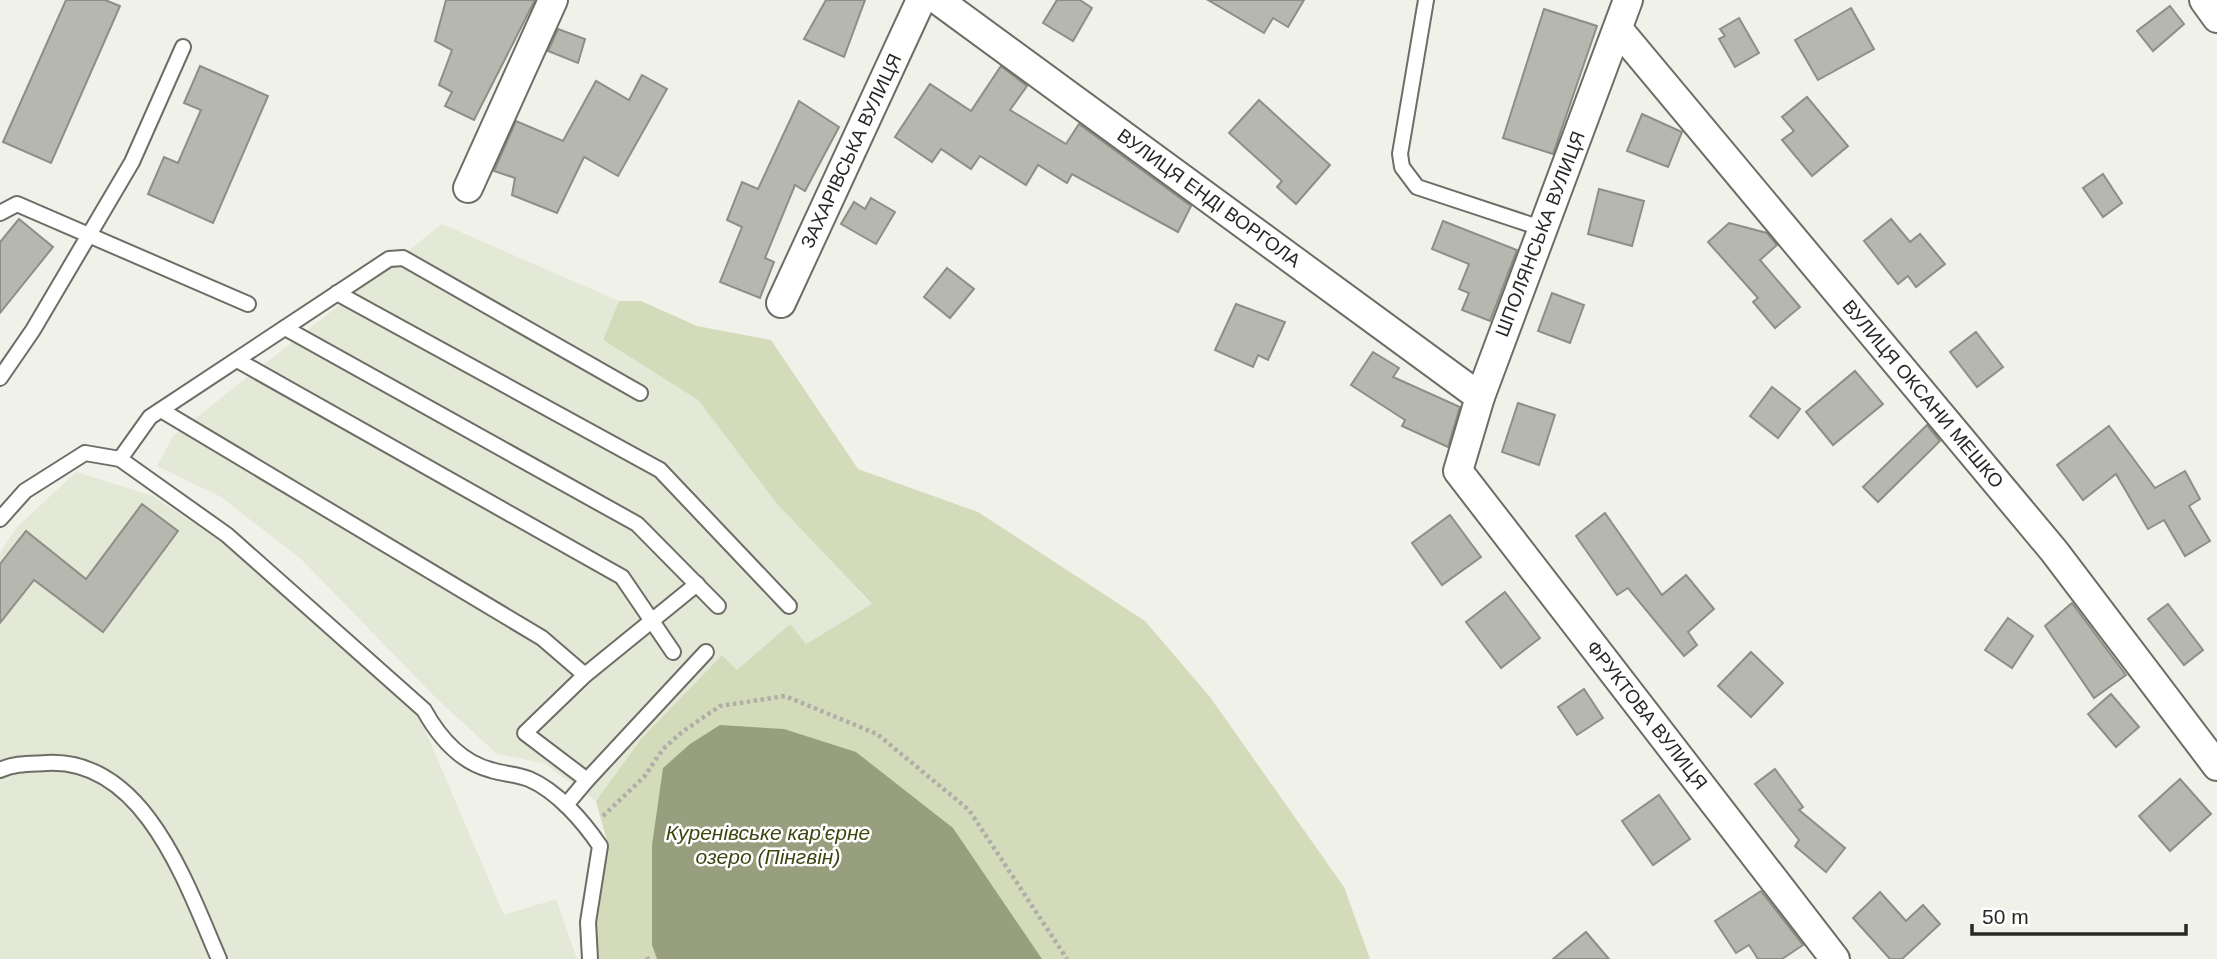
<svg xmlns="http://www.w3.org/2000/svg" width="2217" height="959" font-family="Helvetica,sans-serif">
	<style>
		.built { fill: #e4e8d7 }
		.green { fill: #d4dbba }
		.water { fill: #989f7f }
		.building { fill: #b6b8af; stroke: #8d8f86; stroke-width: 2 }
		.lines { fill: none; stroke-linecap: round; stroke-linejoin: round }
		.service-casing { stroke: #6c6e66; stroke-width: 18 }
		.minor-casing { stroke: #6c6e66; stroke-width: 32 }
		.path { stroke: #aeafa8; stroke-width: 4.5; stroke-dasharray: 3.5 3.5; stroke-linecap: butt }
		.service { stroke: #fff; stroke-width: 14 }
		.minor { stroke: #fff; stroke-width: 28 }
		.labels { text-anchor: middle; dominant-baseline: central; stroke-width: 5; stroke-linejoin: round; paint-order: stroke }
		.street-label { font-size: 19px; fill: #282925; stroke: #fff }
		.water-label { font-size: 21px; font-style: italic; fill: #3e450f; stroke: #fff }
	</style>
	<rect width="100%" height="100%" fill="#f0f2e9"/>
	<g class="built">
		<path d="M442,224L619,301L603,340L698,400L777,504L872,605L806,644L790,624L736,671L722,655L641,739L596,801L543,763L497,754L436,698L301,559L221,497L157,466L173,436Z"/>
		<path d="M76,472L153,496L228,546L419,716L504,915L556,899L577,959H0V553L17,527Z"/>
	</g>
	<path class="green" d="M619,301H641L697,326L771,340L858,469L978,512L1145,621L1210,697L1344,887L1370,959H596L593,947L607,841L596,801L641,739L722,655L737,670L790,624L806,644L872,604L777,504L698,400L603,340Z"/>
	<path class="water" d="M720,725L784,729L856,752L953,828L1042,959H657L652,945V845L663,768L690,744Z"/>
	<g class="building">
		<path d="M66,0H105L120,6L51,163L3,142Z"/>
		<path d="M446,0H535L474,120L445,106L452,92L439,85L452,50L435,41Z"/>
		<path d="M826,0H865L844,57L804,39Z"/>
		<path d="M1057,0H1080L1092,8L1073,41L1043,23Z"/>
		<path d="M1208,0H1304L1288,27L1273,18L1264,33Z"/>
		<path d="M2170,6L2184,24L2153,51L2137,31Z"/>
		<path d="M1851,8L1874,49L1818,80L1795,40Z"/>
		<path d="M1544,9L1597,26L1553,154L1503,138Z"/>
		<path d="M1739,18L1759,53L1735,67L1719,39L1725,36L1720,29Z"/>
		<path d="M558,29L585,39L578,63L548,51Z"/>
		<path d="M200,66L268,96L213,223L148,194L164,157L178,163L201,110L184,103Z"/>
		<path d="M1001,66L1027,86L1010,110L1066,144L1079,124L1191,206L1178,232L1072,174L1067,183L1038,165L1026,185L980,156L971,169L941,149L932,162L895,137L930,84L971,111Z"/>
		<path d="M642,75L667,89L618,176L584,157L557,213L512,195L515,178L494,171L516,121L563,141L596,81L629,100Z"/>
		<path d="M1807,97L1848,146L1812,176L1782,140L1794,131L1782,117Z"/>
		<path d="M1259,100L1330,165L1296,204L1277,187L1282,181L1229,133Z"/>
		<path d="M799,101L839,127L805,191L795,185L765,258L774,262L760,298L720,282L742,227L727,220L742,182L758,189Z"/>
		<path d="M1642,114L1682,132L1668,167L1627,151Z"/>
		<path d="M2103,174L2122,203L2103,217L2083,188Z"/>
		<path d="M1599,189L1644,201L1632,246L1588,234Z"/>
		<path d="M871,198L895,212L876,244L841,224L854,202L865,209Z"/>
		<path d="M19,219L53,247L0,313V242Z"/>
		<path d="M1891,219L1910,242L1920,234L1945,264L1916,287L1908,276L1898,284L1864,241Z"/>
		<path d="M1443,221L1517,250L1490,321L1462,310L1469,293L1459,289L1469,264L1432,249Z"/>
		<path d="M1729,223L1767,233L1777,245L1760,260L1800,307L1775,328L1753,302L1758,298L1708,242Z"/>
		<path d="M947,268L974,289L950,318L924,297Z"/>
		<path d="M1552,293L1584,305L1570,343L1538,331Z"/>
		<path d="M1236,304L1285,322L1268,360L1258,355L1253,367L1215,350Z"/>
		<path d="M1976,332L2003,367L1977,387L1950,352Z"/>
		<path d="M1373,352L1399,368L1393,377L1460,407L1448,447L1402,426L1405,420L1351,385Z"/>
		<path d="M1855,371L1883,404L1833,445L1806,412Z"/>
		<path d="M1772,387L1800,409L1778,438L1750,416Z"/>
		<path d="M1518,403L1555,415L1539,465L1502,452Z"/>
		<path d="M1927,425L1940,441L1878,502L1863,487Z"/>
		<path d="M2109,426L2155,488L2185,471L2200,499L2189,506L2210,541L2185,556L2164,520L2148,529L2116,474L2083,500L2057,465Z"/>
		<path d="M142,504L178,531L103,632L34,580L0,623V564L26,531L86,579Z"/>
		<path d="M1605,513L1662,595L1686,575L1714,609L1688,632L1697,645L1684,656L1628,588L1617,595L1576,536Z"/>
		<path d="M1450,515L1481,557L1442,585L1412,543Z"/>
		<path d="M1505,592L1540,638L1501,668L1466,622Z"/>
		<path d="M2072,603L2126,675L2094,698L2045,626Z"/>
		<path d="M2168,604L2203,650L2184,665L2148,619Z"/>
		<path d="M2008,618L2033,636L2012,668L1985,650Z"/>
		<path d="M1751,652L1783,683L1751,717L1718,686Z"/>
		<path d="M1584,689L1603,718L1577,735L1558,707Z"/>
		<path d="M2111,694L2139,727L2116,747L2088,714Z"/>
		<path d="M1775,769L1803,807L1799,810L1845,848L1826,872L1795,846L1799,840L1755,784Z"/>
		<path d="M2180,779L2211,814L2170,851L2139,816Z"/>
		<path d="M1659,795L1690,839L1653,865L1622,821Z"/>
		<path d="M1761,891L1803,945L1782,959H1758L1749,945L1736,953L1715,921Z"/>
		<path d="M1880,892L1906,921L1923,905L1940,924L1902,959H1890L1853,918Z"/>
		<path d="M1586,932L1609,959H1553Z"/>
	</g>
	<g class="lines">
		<g class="service-casing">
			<g id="service">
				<path d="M1426,0L1400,154L1402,167L1417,187L1541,228"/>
				<path d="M0,213L17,204L248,304"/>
				<path d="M337,293L660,470L789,606"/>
				<path d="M285,328L637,524L718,606"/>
				<path d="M237,360L622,577L673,652"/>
				<path d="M0,378L33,330L132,162L183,47"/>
				<path d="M161,410L542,638L585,675"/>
				<path d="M120,459L150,417L389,259L403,258L640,393"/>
				<path d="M0,519L25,491L85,453L120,459L227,535L424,710C439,737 460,762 491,770C503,774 517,774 529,779C557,791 583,821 600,846L588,922L590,959"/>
				<path d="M697,584L585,675L525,733L587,780L706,652"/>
				<path d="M0,770C15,763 30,764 47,763C145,758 187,886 219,959"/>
				<path d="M566,805L587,780"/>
			</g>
		</g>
		<g class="minor-casing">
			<g id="minor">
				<path d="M938,0L1480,397"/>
				<path d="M1628,0L1480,397L1458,471L1835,959"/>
				<path d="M2204,0L2217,18"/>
				<path d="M1618,29L2054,551L2217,766"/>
				<path d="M468,188L553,0"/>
				<path d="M781,303L921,0"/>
			</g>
		</g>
		<g class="path">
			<path d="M603,816L644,777L663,749L682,732L720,706L785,696L877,734L969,810L1067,959"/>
			<path d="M647,957L648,959"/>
		</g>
		<use href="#service" class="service"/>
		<use href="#minor" class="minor"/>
	</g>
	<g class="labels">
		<g class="street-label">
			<text transform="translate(851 151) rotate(-65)">ЗАХАРІВСЬКА ВУЛИЦЯ</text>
			<text transform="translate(1209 198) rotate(36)">ВУЛИЦЯ ЕНДІ ВОРГОЛА</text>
			<text transform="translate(1540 234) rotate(-69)">ШПОЛЯНСЬКА ВУЛИЦЯ</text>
			<text transform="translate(1923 394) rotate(50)">ВУЛИЦЯ ОКСАНИ МЕШКО</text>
			<text transform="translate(1647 715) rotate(52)">ФРУКТОВА ВУЛИЦЯ</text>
		</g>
		<g class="water-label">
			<text x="768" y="832">Куренівське кар'єрне<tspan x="768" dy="24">озеро (Пінгвін)</tspan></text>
		</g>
	</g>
	<path d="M1972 924v10h214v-10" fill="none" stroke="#282925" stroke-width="3.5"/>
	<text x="1982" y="924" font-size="21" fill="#282925" stroke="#ffffff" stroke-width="5" paint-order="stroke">50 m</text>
</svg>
